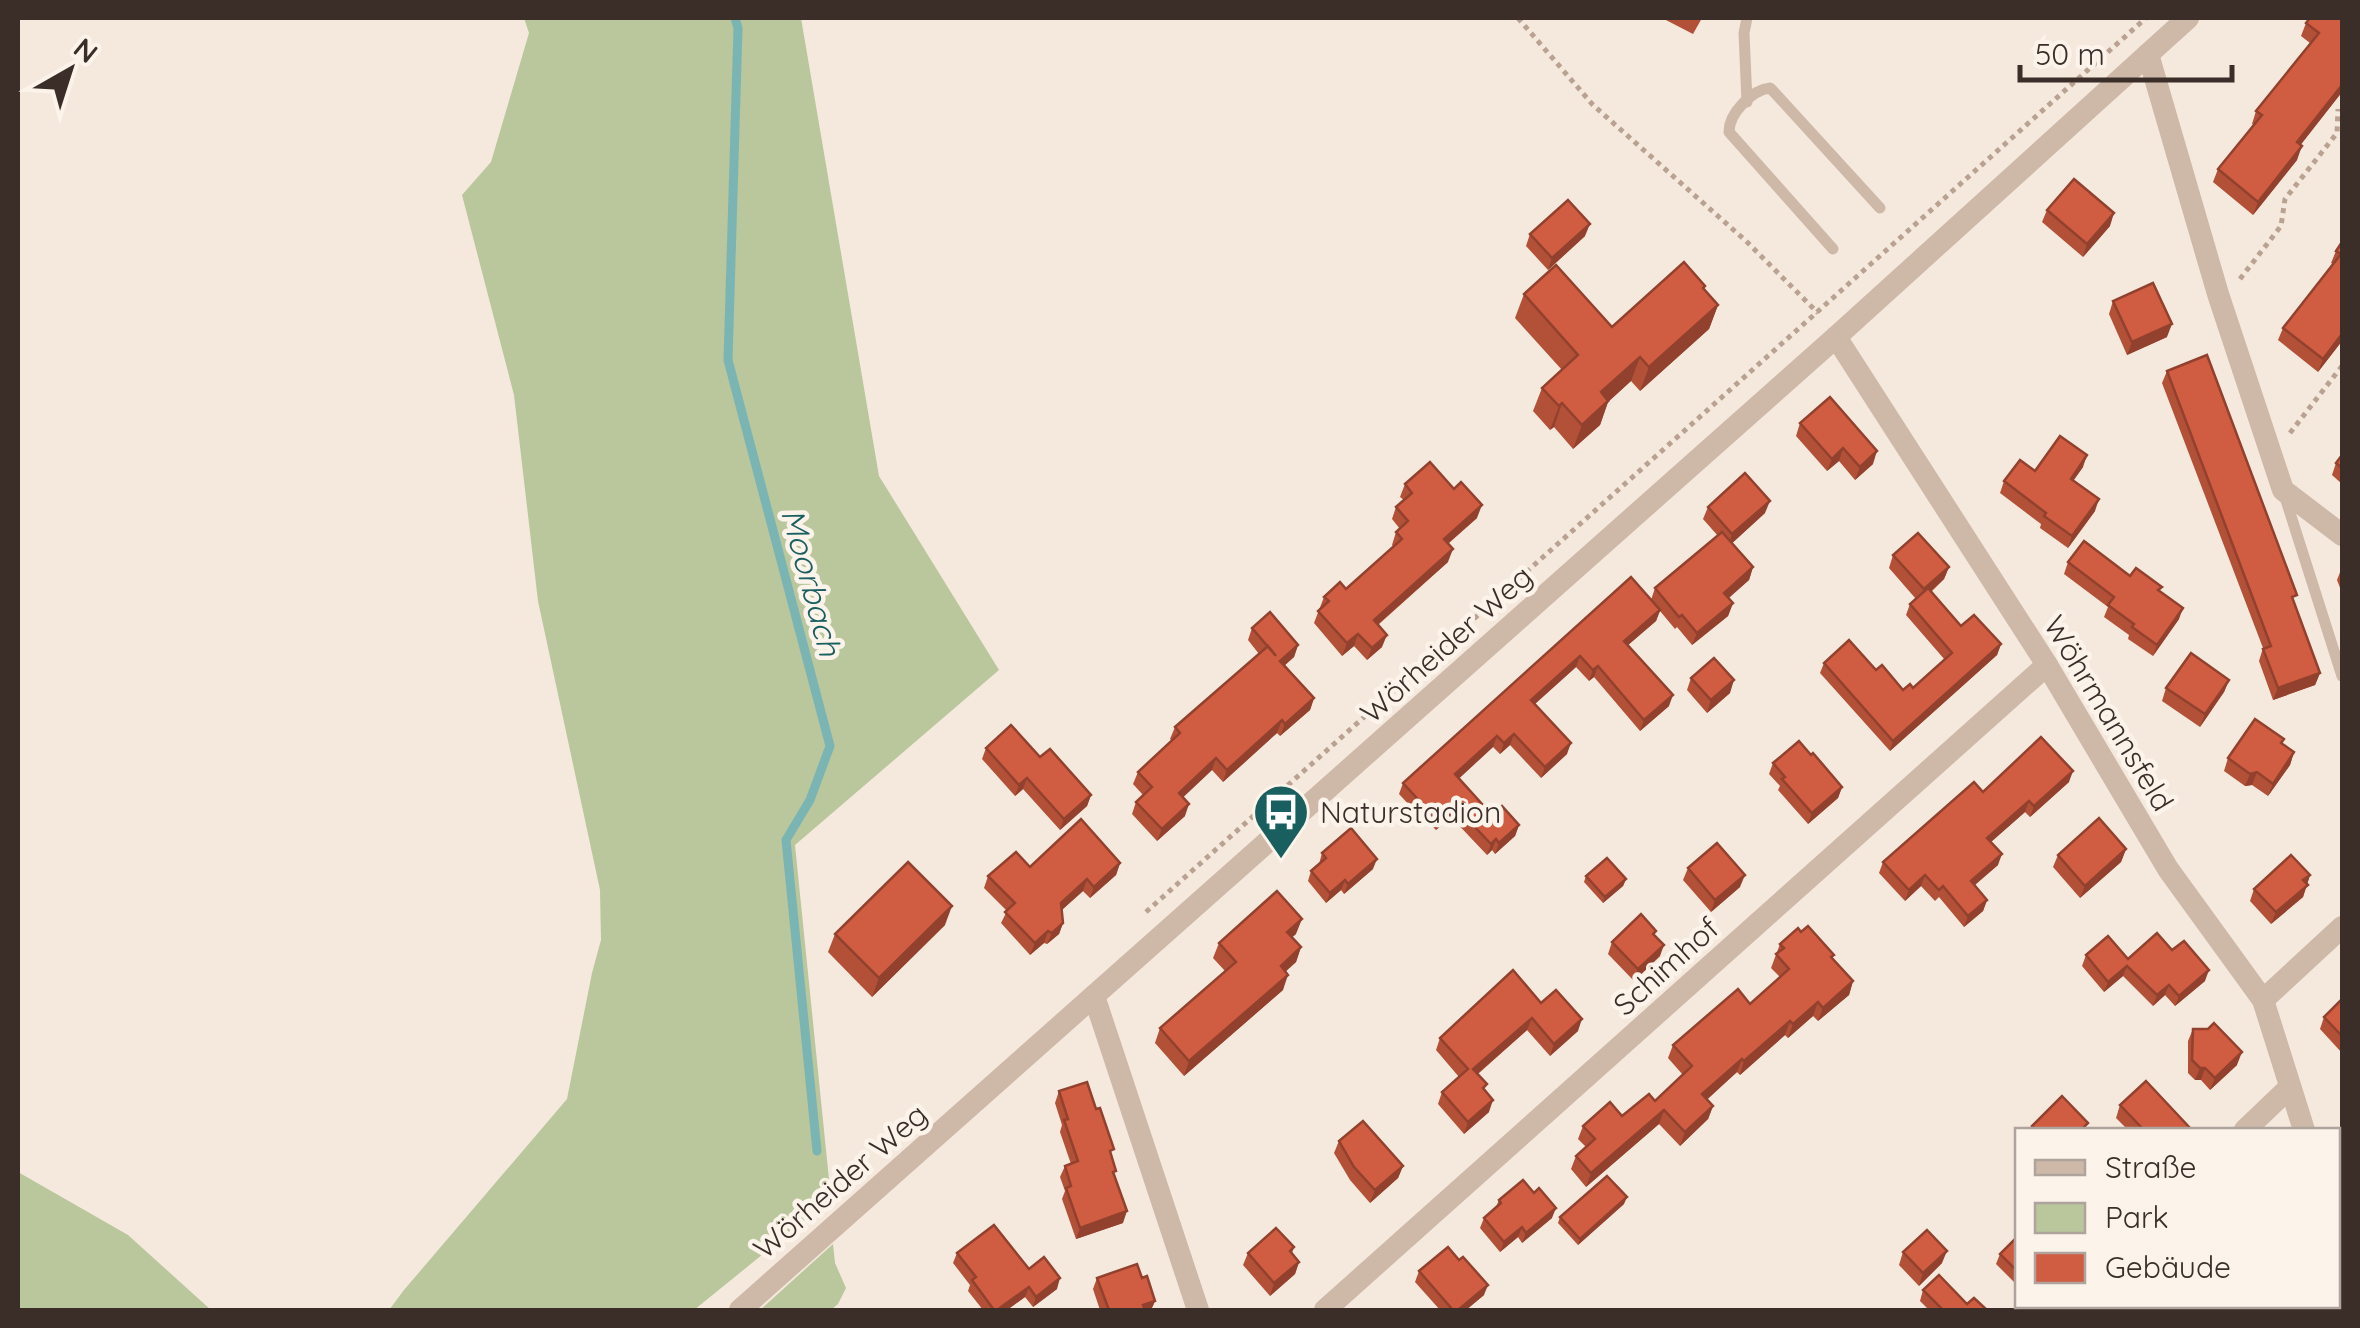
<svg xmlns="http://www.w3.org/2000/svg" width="2360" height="1328" font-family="Quicksand,sans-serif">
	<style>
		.green { fill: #bac69c }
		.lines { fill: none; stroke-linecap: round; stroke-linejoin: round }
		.stream { stroke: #7ab5b4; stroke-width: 9 }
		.path { stroke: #baa292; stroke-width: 5; stroke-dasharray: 5 5; stroke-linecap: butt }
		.lane { stroke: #ceb8a8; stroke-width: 11 }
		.street { stroke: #ceb8a8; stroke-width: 22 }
		.wall { fill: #b35038 }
		.shaded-wall { fill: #92412e }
		.building { fill: #d05d41; stroke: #92412e; stroke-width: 2.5 }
		.labels { text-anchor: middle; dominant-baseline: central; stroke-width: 9; stroke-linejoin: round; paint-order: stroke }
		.street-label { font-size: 30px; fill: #3b2e29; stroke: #fcf3eb }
		.poi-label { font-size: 30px; fill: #3b2e29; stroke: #fcf3eb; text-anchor: start }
		.water-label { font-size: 32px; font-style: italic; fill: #1a5f60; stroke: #fcf3eb }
	</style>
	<rect width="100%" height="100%" fill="#f5e9de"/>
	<g class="green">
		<path d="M524,18H801L879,476L999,670L795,845L831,1199L694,1310H389L404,1290L567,1099L592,973L601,940L600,890L538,601L514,395L462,195L491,162L529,33Z"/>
		<path d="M18,1172L128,1235L211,1310H18Z"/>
		<path d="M833,1244L835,1263L846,1288L838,1304L831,1310H760Z"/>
	</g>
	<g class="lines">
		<path class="stream" d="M735,18L738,28L728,360L830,746L810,800L786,840L817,1151"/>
		<g class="path">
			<path d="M1518,18L1593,105L1746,241L1818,313"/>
			<path d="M2240,279L2281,226L2285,199L2337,133L2338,109"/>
			<path d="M2290,433L2342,366"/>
			<path d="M1146,912L2146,18"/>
		</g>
		<g class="lane">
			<path d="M1747,18L1744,33L1747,102"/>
			<path d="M1833,249L1729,132C1729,113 1752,90 1770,88L1774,92L1880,208"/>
			<path d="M2284,494L2342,676"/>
		</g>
		<g class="street">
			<path d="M2148,54L2218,294L2283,490L2342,535"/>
			<path d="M1836,337L2047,665L2168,869L2263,1000L2304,1130"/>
			<path d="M1094,996L1198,1310"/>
			<path d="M2263,1000L2342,927"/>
			<path d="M2245,1130L2290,1087"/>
			<path d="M2338,1238L2342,1254"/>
			<path d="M740,1310L1836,337L2188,18"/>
			<path d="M1325,1310L2047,665"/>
			<path d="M2060,1310L2065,1306"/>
		</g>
	</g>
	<g class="wall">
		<path d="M1662,18H1702L1693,34Z"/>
		<path d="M2342,18V92L2300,145L2297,160L2253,215L2213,182L2218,169L2254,125L2252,124L2256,111L2310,43L2301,36L2306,23Z"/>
		<path d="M2047,210L2110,226L2083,257L2042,222Z"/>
		<path d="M1530,234L1585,236L1548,270L1526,246Z"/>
		<path d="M2342,242V341L2318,372L2278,340L2283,328L2333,264L2331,263L2336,251Z"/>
		<path d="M1705,286L1704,289L1718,305L1709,329L1640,391L1631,381L1608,402L1600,425L1573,449L1554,427L1550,430L1533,411L1542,388L1562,370L1515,318L1524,294L1612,327Z"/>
		<path d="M2113,301L2167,337L2127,355L2109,314Z"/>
		<path d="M2167,371L2294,603L2320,673L2315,685L2273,700L2259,661L2263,648L2162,383Z"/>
		<path d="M1800,423L1873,464L1855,480L1839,461L1827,471L1796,436Z"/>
		<path d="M2342,455V484L2332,475L2336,463Z"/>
		<path d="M2083,467L2073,481L2095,511L2068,548L2040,528L2041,524L2000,493L2004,481L2035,471Z"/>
		<path d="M1405,484L1477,518L1448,544V562L1378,625L1382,647L1367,660L1354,646L1342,656L1314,623L1324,597L1346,589L1393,546L1392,545L1396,532L1400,529L1392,519L1396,507L1404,500L1400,497Z"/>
		<path d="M1708,507L1765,513L1732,543L1753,567L1749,580L1728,598L1733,603L1728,616L1692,645L1677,627L1675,629L1660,611L1656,621L1628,645L1669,706L1640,731L1594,677L1589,681L1576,667L1535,704L1567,754L1541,778L1510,745L1500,754L1493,747L1459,778L1492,815L1519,825L1515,836L1495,854L1492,850L1487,855L1451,817L1436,830L1426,820L1424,821L1399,794L1403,783L1651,600L1655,588L1718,536L1703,519Z"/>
		<path d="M1893,555L1949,567L1944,579L1931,592L1961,626L2001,644L1997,655L1890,751L1820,673L1824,663L1876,670L1903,690L1913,688L1945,660L1906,615L1910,604L1916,599L1889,568Z"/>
		<path d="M2068,562L2130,576L2160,591L2179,619L2153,656L2128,639L2129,635L2104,617L2108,607L2064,574Z"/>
		<path d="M2342,567V593L2337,580Z"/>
		<path d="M1252,628L1298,645L1294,657L1285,665L1314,698L1310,710L1280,736L1277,733L1223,782L1212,770L1183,797L1185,816L1157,841L1132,814L1136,802L1143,795L1133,784L1138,772L1172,741L1170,739L1175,727L1259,654L1248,640Z"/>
		<path d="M1691,678L1730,693L1707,713L1687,690Z"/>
		<path d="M2229,680L2224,692L2200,727L2162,701L2166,688Z"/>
		<path d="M2283,744L2294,752L2290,765L2268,796L2252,785L2245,786L2224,771L2228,758Z"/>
		<path d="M986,748L1040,757L1091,795L1087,806L1060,830L1023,789L1015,796L982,759Z"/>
		<path d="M1773,763L1842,787L1838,798L1808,824L1778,790L1780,786L1769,774Z"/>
		<path d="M2069,782L2030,817L2025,812L1991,842L1998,865L1974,885L1987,900L1983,911L1964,927L1939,897L1935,901L1921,886L1905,901L1879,873L1883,862L1983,792Z"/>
		<path d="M2126,849L2121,862L2080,898L2053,867L2058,855Z"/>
		<path d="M1322,853L1373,869L1344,894L1341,890L1326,903L1308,881L1311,871L1319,864Z"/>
		<path d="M1120,863L1116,875L1090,898L1083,891L1062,910L1063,923L1059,934L1047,944L1044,943L1030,955L1001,923L1007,911L984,888L988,876L1030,867Z"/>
		<path d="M1688,868L1740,887L1711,912L1683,880Z"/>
		<path d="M2310,875L2303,897L2271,924L2250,901L2254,889Z"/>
		<path d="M1586,876L1626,879L1623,886L1603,903L1584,882Z"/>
		<path d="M945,925L872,997L828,952L835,934Z"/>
		<path d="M1296,934L1292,937L1301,947L1296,962L1285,972L1283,990L1184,1076L1155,1043L1160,1028L1225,971L1213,958L1219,943Z"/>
		<path d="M1655,935L1660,956L1634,981L1608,954L1612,942Z"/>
		<path d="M1780,944L1833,958L1853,981L1849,995L1818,1021L1813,1016L1788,1038L1785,1035L1740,1075L1737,1072L1707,1099L1713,1106L1708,1119L1680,1146L1659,1124L1586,1187L1571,1169L1576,1156L1586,1147L1578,1139L1583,1126L1622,1116L1655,1101L1683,1075L1668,1058L1673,1045L1750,1004L1780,977L1771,968Z"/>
		<path d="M2172,950L2205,981L2175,1006L2165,995L2153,1006L2123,976L2104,992L2082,966L2086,955L2128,959Z"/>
		<path d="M2342,999V1053L2320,1029L2324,1017Z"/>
		<path d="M1541,1003L1578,1031L1550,1056L1527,1030L1478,1074L1485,1091L1489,1112L1464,1134L1438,1104L1442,1092L1459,1077L1436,1050L1440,1038Z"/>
		<path d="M2193,1029L2237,1065L2210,1090L2201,1080H2195L2188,1073V1041Z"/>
		<path d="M1059,1091L1111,1156L1123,1223L1076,1239L1062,1199L1065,1191L1060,1177L1065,1166L1071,1164L1060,1132L1062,1125L1055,1103Z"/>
		<path d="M2120,1105L2190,1128L2189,1130H2128L2116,1118Z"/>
		<path d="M1339,1141L1403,1166L1398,1178L1370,1203L1350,1180L1334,1153Z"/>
		<path d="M1499,1200L1552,1218L1522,1243L1518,1237L1500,1252L1480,1228L1484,1218L1496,1207Z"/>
		<path d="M1624,1204L1578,1245L1558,1223L1560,1217Z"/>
		<path d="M2018,1236V1286L1996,1264L2000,1254Z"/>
		<path d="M1294,1247L1292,1253L1299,1262L1295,1274L1270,1296L1243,1265L1248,1253Z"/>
		<path d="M1903,1252L1942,1263L1919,1286L1899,1265Z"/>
		<path d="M957,1253L1029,1269L1057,1289L1033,1307L1025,1297L1007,1310H983L968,1291L970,1285L953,1263Z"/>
		<path d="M1459,1260L1484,1295L1466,1310H1440L1415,1282L1419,1271Z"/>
		<path d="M1097,1278H1142L1155,1301L1151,1310H1100L1093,1289Z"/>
		<path d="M1923,1290L1987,1310H1929L1920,1301Z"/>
	</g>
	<g class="shaded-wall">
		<path d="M2342,85V92L2292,156L2297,142Z"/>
		<path d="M2302,146L2297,160L2253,215L2258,202Z"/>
		<path d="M2114,213L2110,226L2083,257L2087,244Z"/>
		<path d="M1590,224L1585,236L1548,270L1552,258Z"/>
		<path d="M1718,305L1709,329L1640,391L1649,367Z"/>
		<path d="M2172,324L2167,337L2127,355L2132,342Z"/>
		<path d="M2342,334V341L2318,372L2323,359Z"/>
		<path d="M1640,357L1631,381L1608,402L1600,425L1573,449L1582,425L1601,392Z"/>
		<path d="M1562,403L1554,427L1550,430L1559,406Z"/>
		<path d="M1843,448L1839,461L1827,471L1832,459Z"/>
		<path d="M1877,451L1873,464L1855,480L1860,467Z"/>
		<path d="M2087,455L2083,467L2066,491L2071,479Z"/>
		<path d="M2099,499L2095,511L2068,548L2072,536Z"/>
		<path d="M1770,501L1765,513L1728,547L1732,534Z"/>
		<path d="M1482,505L1477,518L1439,551L1444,539Z"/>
		<path d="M1453,549L1448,562L1369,632L1374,620Z"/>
		<path d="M1753,567L1749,580L1720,606L1724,593Z"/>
		<path d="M1949,567L1944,579L1919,602L1924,589Z"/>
		<path d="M1733,603L1728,616L1692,645L1697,633Z"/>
		<path d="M2183,608L2179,619L2153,656L2157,645Z"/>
		<path d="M1660,610L1656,621L1620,652L1624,641Z"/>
		<path d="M1358,634L1354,646L1342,656L1347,643Z"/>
		<path d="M1387,635L1382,647L1367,660L1372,648Z"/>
		<path d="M2001,644L1997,655L1890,751L1893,741Z"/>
		<path d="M1298,645L1294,657L1276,673L1280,661Z"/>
		<path d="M1580,656L1576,667L1527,711L1531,700Z"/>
		<path d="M1598,666L1594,677L1589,681L1593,670Z"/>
		<path d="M2320,673L2315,685L2273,700L2278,688Z"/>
		<path d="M1734,680L1730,693L1707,713L1711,700Z"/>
		<path d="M2229,680L2224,692L2200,727L2205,714Z"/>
		<path d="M1673,695L1669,706L1640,731L1644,720Z"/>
		<path d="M1314,698L1310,710L1280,736L1285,724Z"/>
		<path d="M1282,720L1277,733L1223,782L1227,770Z"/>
		<path d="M1514,734L1510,745L1500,754L1504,743Z"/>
		<path d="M1497,736L1493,747L1451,786L1455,774Z"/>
		<path d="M1571,743L1567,754L1541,778L1545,767Z"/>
		<path d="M2294,752L2290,765L2268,796L2273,784Z"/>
		<path d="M1216,758L1212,770L1175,805L1179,793Z"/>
		<path d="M2073,771L2069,782L2030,817L2034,806Z"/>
		<path d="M2257,772L2252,785L2245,786L2250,774Z"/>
		<path d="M1027,778L1023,789L1015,796L1019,785Z"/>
		<path d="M1842,787L1838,798L1808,824L1812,813Z"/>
		<path d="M1091,795L1087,806L1060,830L1064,819Z"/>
		<path d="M2029,801L2025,812L1983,849L1987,838Z"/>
		<path d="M1189,804L1185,816L1157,841L1162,829Z"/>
		<path d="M1455,806L1451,817L1436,830L1440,819Z"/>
		<path d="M1519,825L1515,836L1495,854L1499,843Z"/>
		<path d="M1496,839L1492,850L1487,855L1491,844Z"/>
		<path d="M2126,849L2121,862L2080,898L2085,886Z"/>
		<path d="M2002,854L1998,865L1967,892L1971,881Z"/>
		<path d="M1377,859L1373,869L1344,894L1348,884Z"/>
		<path d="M1120,863L1116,875L1090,898L1094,887Z"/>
		<path d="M1745,875L1740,887L1711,912L1715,900Z"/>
		<path d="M1925,875L1921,886L1905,901L1909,890Z"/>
		<path d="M2310,875L2303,897L2271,924L2276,912Z"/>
		<path d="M1087,879L1083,891L1057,914L1061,903Z"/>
		<path d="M1626,879L1623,886L1603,903L1605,897Z"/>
		<path d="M1345,880L1341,890L1326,903L1330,893Z"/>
		<path d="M1987,900L1983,911L1964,927L1968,916Z"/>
		<path d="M952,906L945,925L872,997L879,978Z"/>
		<path d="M1302,919L1296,934L1281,947L1287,932Z"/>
		<path d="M1063,923L1059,934L1047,944L1052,933Z"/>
		<path d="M1048,931L1044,943L1030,955L1035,943Z"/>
		<path d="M1664,945L1660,956L1634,981L1638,969Z"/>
		<path d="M1301,947L1296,962L1275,981L1281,966Z"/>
		<path d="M2127,966L2123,976L2104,992L2108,982Z"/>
		<path d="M2209,970L2205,981L2175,1006L2179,996Z"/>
		<path d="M1288,975L1283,990L1184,1076L1189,1061Z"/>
		<path d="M1853,981L1849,995L1818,1021L1823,1008Z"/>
		<path d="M2169,985L2165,995L2153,1006L2157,995Z"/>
		<path d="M1818,1002L1813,1016L1788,1038L1793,1024Z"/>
		<path d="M1532,1018L1527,1030L1469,1081L1473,1069Z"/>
		<path d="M1582,1019L1578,1031L1550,1056L1554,1044Z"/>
		<path d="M1790,1021L1785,1035L1740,1075L1744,1061Z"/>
		<path d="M2242,1052L2237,1065L2210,1090L2215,1078Z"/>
		<path d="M1742,1059L1737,1072L1698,1108L1702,1094Z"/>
		<path d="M2200,1068H2205L2201,1080H2195Z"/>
		<path d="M1493,1100L1489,1112L1464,1134L1468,1122Z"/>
		<path d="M1713,1106L1708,1119L1680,1146L1685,1132Z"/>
		<path d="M1664,1110L1659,1124L1586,1187L1591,1173Z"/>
		<path d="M1403,1166L1398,1178L1370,1203L1375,1190Z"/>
		<path d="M1627,1197L1624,1204L1578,1245L1580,1239Z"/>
		<path d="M1556,1208L1552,1218L1522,1243L1526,1233Z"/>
		<path d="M1127,1211L1123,1223L1076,1239L1080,1228Z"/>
		<path d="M1522,1227L1518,1237L1500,1252L1504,1242Z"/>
		<path d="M1947,1251L1942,1263L1919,1286L1923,1273Z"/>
		<path d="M1299,1262L1295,1274L1270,1296L1274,1283Z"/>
		<path d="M1060,1278L1057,1289L1033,1307L1036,1297Z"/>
		<path d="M1488,1285L1484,1295L1466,1310H1458Z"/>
		<path d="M1029,1287L1025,1297L1007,1310H997Z"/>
		<path d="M1155,1301L1151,1310H1141L1143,1305Z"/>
	</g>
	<g class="building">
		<path d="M2310,18H2342V85L2297,142L2302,146L2258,202L2218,169L2262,115L2256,111L2319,33L2306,23Z"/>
		<path d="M2074,179L2114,213L2087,244L2047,210Z"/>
		<path d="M1568,200L1590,224L1552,258L1530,234Z"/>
		<path d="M2342,242V334L2323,359L2283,328L2341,254L2336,251Z"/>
		<path d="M1684,262L1705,286L1703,288L1718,305L1649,367L1640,357L1601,392L1608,401L1582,425L1562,403L1559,406L1542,388L1578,355L1524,294L1556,265L1612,327Z"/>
		<path d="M2153,283L2172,324L2132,342L2113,301Z"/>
		<path d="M2207,355L2297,595L2292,597L2320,673L2278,688L2263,649L2271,646L2167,371Z"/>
		<path d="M1830,397L1877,451L1860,467L1843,448L1832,459L1800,423Z"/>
		<path d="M2060,436L2087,455L2071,479L2099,499L2072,536L2044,516L2046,513L2004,481L2020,460L2035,471Z"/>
		<path d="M2342,455V468L2336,463Z"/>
		<path d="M1430,462L1454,489L1461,482L1482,505L1444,539L1453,549L1374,620L1387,635L1372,648L1358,634L1347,643L1318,611L1329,601L1324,597L1340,582L1346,589L1402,539L1396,532L1408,521L1396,507L1412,493L1405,484Z"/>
		<path d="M1745,473L1770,501L1732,534L1708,507Z"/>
		<path d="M1722,532L1753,567L1724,593L1733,603L1697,633L1682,615L1679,617L1655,588Z"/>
		<path d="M1918,533L1949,567L1924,589L1893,555Z"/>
		<path d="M2084,541L2130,576L2136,568L2162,587L2158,590L2183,608L2157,645L2132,627L2134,624L2108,605L2114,597L2068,562Z"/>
		<path d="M1631,577L1660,610L1624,641L1673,695L1644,720L1598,666L1593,670L1580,656L1531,700L1571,743L1545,767L1514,734L1504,743L1497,736L1455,774L1492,815L1502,806L1519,825L1499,843L1496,839L1491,844L1455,806L1440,819L1430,809L1428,810L1403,783Z"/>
		<path d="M1928,588L1961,626L1974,615L2001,644L1893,741L1824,663L1849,640L1876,670L1882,665L1903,690L1910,684L1913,688L1952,653L1910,604Z"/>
		<path d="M1270,612L1298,645L1280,661L1314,698L1285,724L1282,720L1227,770L1216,758L1179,793L1189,804L1162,829L1136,802L1152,787L1138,772L1180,733L1175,727L1268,646L1276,656L1252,628Z"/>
		<path d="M2191,653L2229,680L2205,714L2166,688Z"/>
		<path d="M1714,658L1734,680L1711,700L1691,678Z"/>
		<path d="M2255,719L2284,739L2281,743L2294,752L2273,784L2257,772L2250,774L2228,758Z"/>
		<path d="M1011,725L1040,757L1050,749L1091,795L1064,819L1027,778L1019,785L986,748Z"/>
		<path d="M2041,737L2073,771L2034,806L2029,801L1987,838L2002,854L1971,881L1987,900L1968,916L1943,886L1939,890L1925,875L1909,890L1883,862L1974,782L1983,792Z"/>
		<path d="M1799,741L1811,755L1813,753L1842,787L1812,813L1782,779L1785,777L1773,763Z"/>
		<path d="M2099,818L2126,849L2085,886L2058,855Z"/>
		<path d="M1081,819L1120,863L1094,887L1087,879L1061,903L1063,923L1052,933L1048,931L1035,943L1005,912L1015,903L988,876L1016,852L1030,867Z"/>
		<path d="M1351,828L1377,859L1348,884L1345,880L1330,893L1311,871L1326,858L1322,853Z"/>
		<path d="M1717,843L1745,875L1715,900L1688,868Z"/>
		<path d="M2291,855L2310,875L2303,880L2308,885L2276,912L2254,889Z"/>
		<path d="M1607,858L1626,879L1605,897L1586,876Z"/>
		<path d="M908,862L952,906L879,978L835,934Z"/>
		<path d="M1277,891L1302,919L1287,932L1301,947L1281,966L1288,975L1189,1061L1160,1028L1236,962L1219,943Z"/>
		<path d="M1641,914L1656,931L1653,934L1664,945L1638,969L1612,942Z"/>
		<path d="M1808,926L1834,955L1831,957L1853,981L1823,1008L1818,1002L1793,1024L1790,1021L1744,1061L1742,1059L1702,1094L1713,1106L1685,1132L1664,1110L1591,1173L1576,1156L1595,1139L1583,1126L1610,1102L1622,1116L1649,1094L1655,1101L1692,1066L1673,1045L1738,989L1750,1004L1789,969L1776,954L1784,948L1780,944L1798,928L1801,932Z"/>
		<path d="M2157,933L2172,950L2184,941L2209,970L2179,996L2169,985L2157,995L2127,966L2108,982L2086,955L2108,936L2128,959Z"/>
		<path d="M1513,970L1541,1003L1556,990L1582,1019L1554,1044L1532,1018L1473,1069L1487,1084L1483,1088L1493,1100L1468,1122L1442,1092L1468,1069L1440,1038Z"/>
		<path d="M2342,999V1036L2324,1017Z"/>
		<path d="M2214,1023L2242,1052L2215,1078L2205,1068H2200L2192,1060L2193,1029H2208Z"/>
		<path d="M2146,1081L2190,1128L2187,1130H2144L2120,1105Z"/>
		<path d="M1087,1082L1096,1109L1100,1108L1114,1149L1110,1151L1116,1171L1113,1172L1127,1211L1080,1228L1066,1188L1071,1186L1065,1166L1078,1161L1064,1120L1068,1119L1059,1091Z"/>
		<path d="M2062,1096L2088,1123L2081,1130H2036L2032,1126Z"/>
		<path d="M1363,1121L1403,1166L1375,1190L1354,1167L1339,1141Z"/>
		<path d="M1607,1176L1627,1197L1580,1239L1560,1217Z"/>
		<path d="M1523,1180L1534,1193L1539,1188L1556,1208L1526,1233L1522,1227L1504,1242L1484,1218L1501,1203L1499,1200Z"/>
		<path d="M994,1225L1029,1269L1044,1257L1060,1278L1036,1297L1029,1287L997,1310H994L972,1280L976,1277L957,1253Z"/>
		<path d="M1276,1228L1294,1247L1290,1251L1299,1262L1274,1283L1248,1253Z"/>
		<path d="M1927,1230L1947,1251L1923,1273L1903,1252Z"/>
		<path d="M2018,1236V1272L2000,1254Z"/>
		<path d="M1448,1247L1459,1260L1463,1257L1488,1285L1458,1310H1453L1419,1271Z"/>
		<path d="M1137,1264L1142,1278L1147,1276L1155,1301L1143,1305L1145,1310H1109L1097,1278Z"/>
		<path d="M1939,1275L1967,1304L1974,1298L1987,1310H1943L1923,1290Z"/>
	</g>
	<defs>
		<g id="bus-pin" transform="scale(2.875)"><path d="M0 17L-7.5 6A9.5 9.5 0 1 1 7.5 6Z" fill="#1a5f60" stroke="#fcf3eb"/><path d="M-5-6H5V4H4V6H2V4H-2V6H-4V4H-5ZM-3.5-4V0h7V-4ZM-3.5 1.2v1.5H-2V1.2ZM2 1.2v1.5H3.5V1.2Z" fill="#fff"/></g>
	</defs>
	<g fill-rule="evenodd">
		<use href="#bus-pin" x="1281" y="812"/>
	</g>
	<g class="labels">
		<g class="street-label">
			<text transform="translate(1446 644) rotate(-42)">Wörheider Weg</text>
			<text transform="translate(2109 713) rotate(59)">Wöhrmannsfeld</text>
			<text transform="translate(1666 966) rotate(-42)">Schimhof</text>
			<text transform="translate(840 1181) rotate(-41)">Wörheider Weg</text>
		</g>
		<g class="poi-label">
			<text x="1320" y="812">Naturstadion</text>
		</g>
		<g class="water-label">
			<text transform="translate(812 582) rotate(75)">Moorbach</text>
		</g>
	</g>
	<rect width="2360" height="1328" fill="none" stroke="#3b2e29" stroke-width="40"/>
	<rect x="2015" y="1128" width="325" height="180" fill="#fcf3eb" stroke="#afa49d" stroke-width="2.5"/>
	<rect x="2035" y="1160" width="50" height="15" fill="#ceb8a8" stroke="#afa49d" stroke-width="2.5"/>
	<text x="2105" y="1178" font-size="30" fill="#3b2e29">Straße</text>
	<rect x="2035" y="1203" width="50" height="30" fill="#bac69c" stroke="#afa49d" stroke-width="2.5"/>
	<text x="2105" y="1228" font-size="30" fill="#3b2e29">Park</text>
	<rect x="2035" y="1253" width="50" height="30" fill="#d05d41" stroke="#afa49d" stroke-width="2.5"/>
	<text x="2105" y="1278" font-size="30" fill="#3b2e29">Gebäude</text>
	<g transform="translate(70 70) rotate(39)" stroke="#fcf3eb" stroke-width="8" paint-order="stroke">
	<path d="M0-8L18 38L0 25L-18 38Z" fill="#3b2e29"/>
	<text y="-15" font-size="28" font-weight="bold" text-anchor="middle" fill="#3b2e29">N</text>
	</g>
	<path d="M2020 65v15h212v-15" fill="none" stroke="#3b2e29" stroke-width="5"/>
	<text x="2035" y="65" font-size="30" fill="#3b2e29" stroke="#fcf3eb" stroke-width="8" paint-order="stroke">50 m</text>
</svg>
